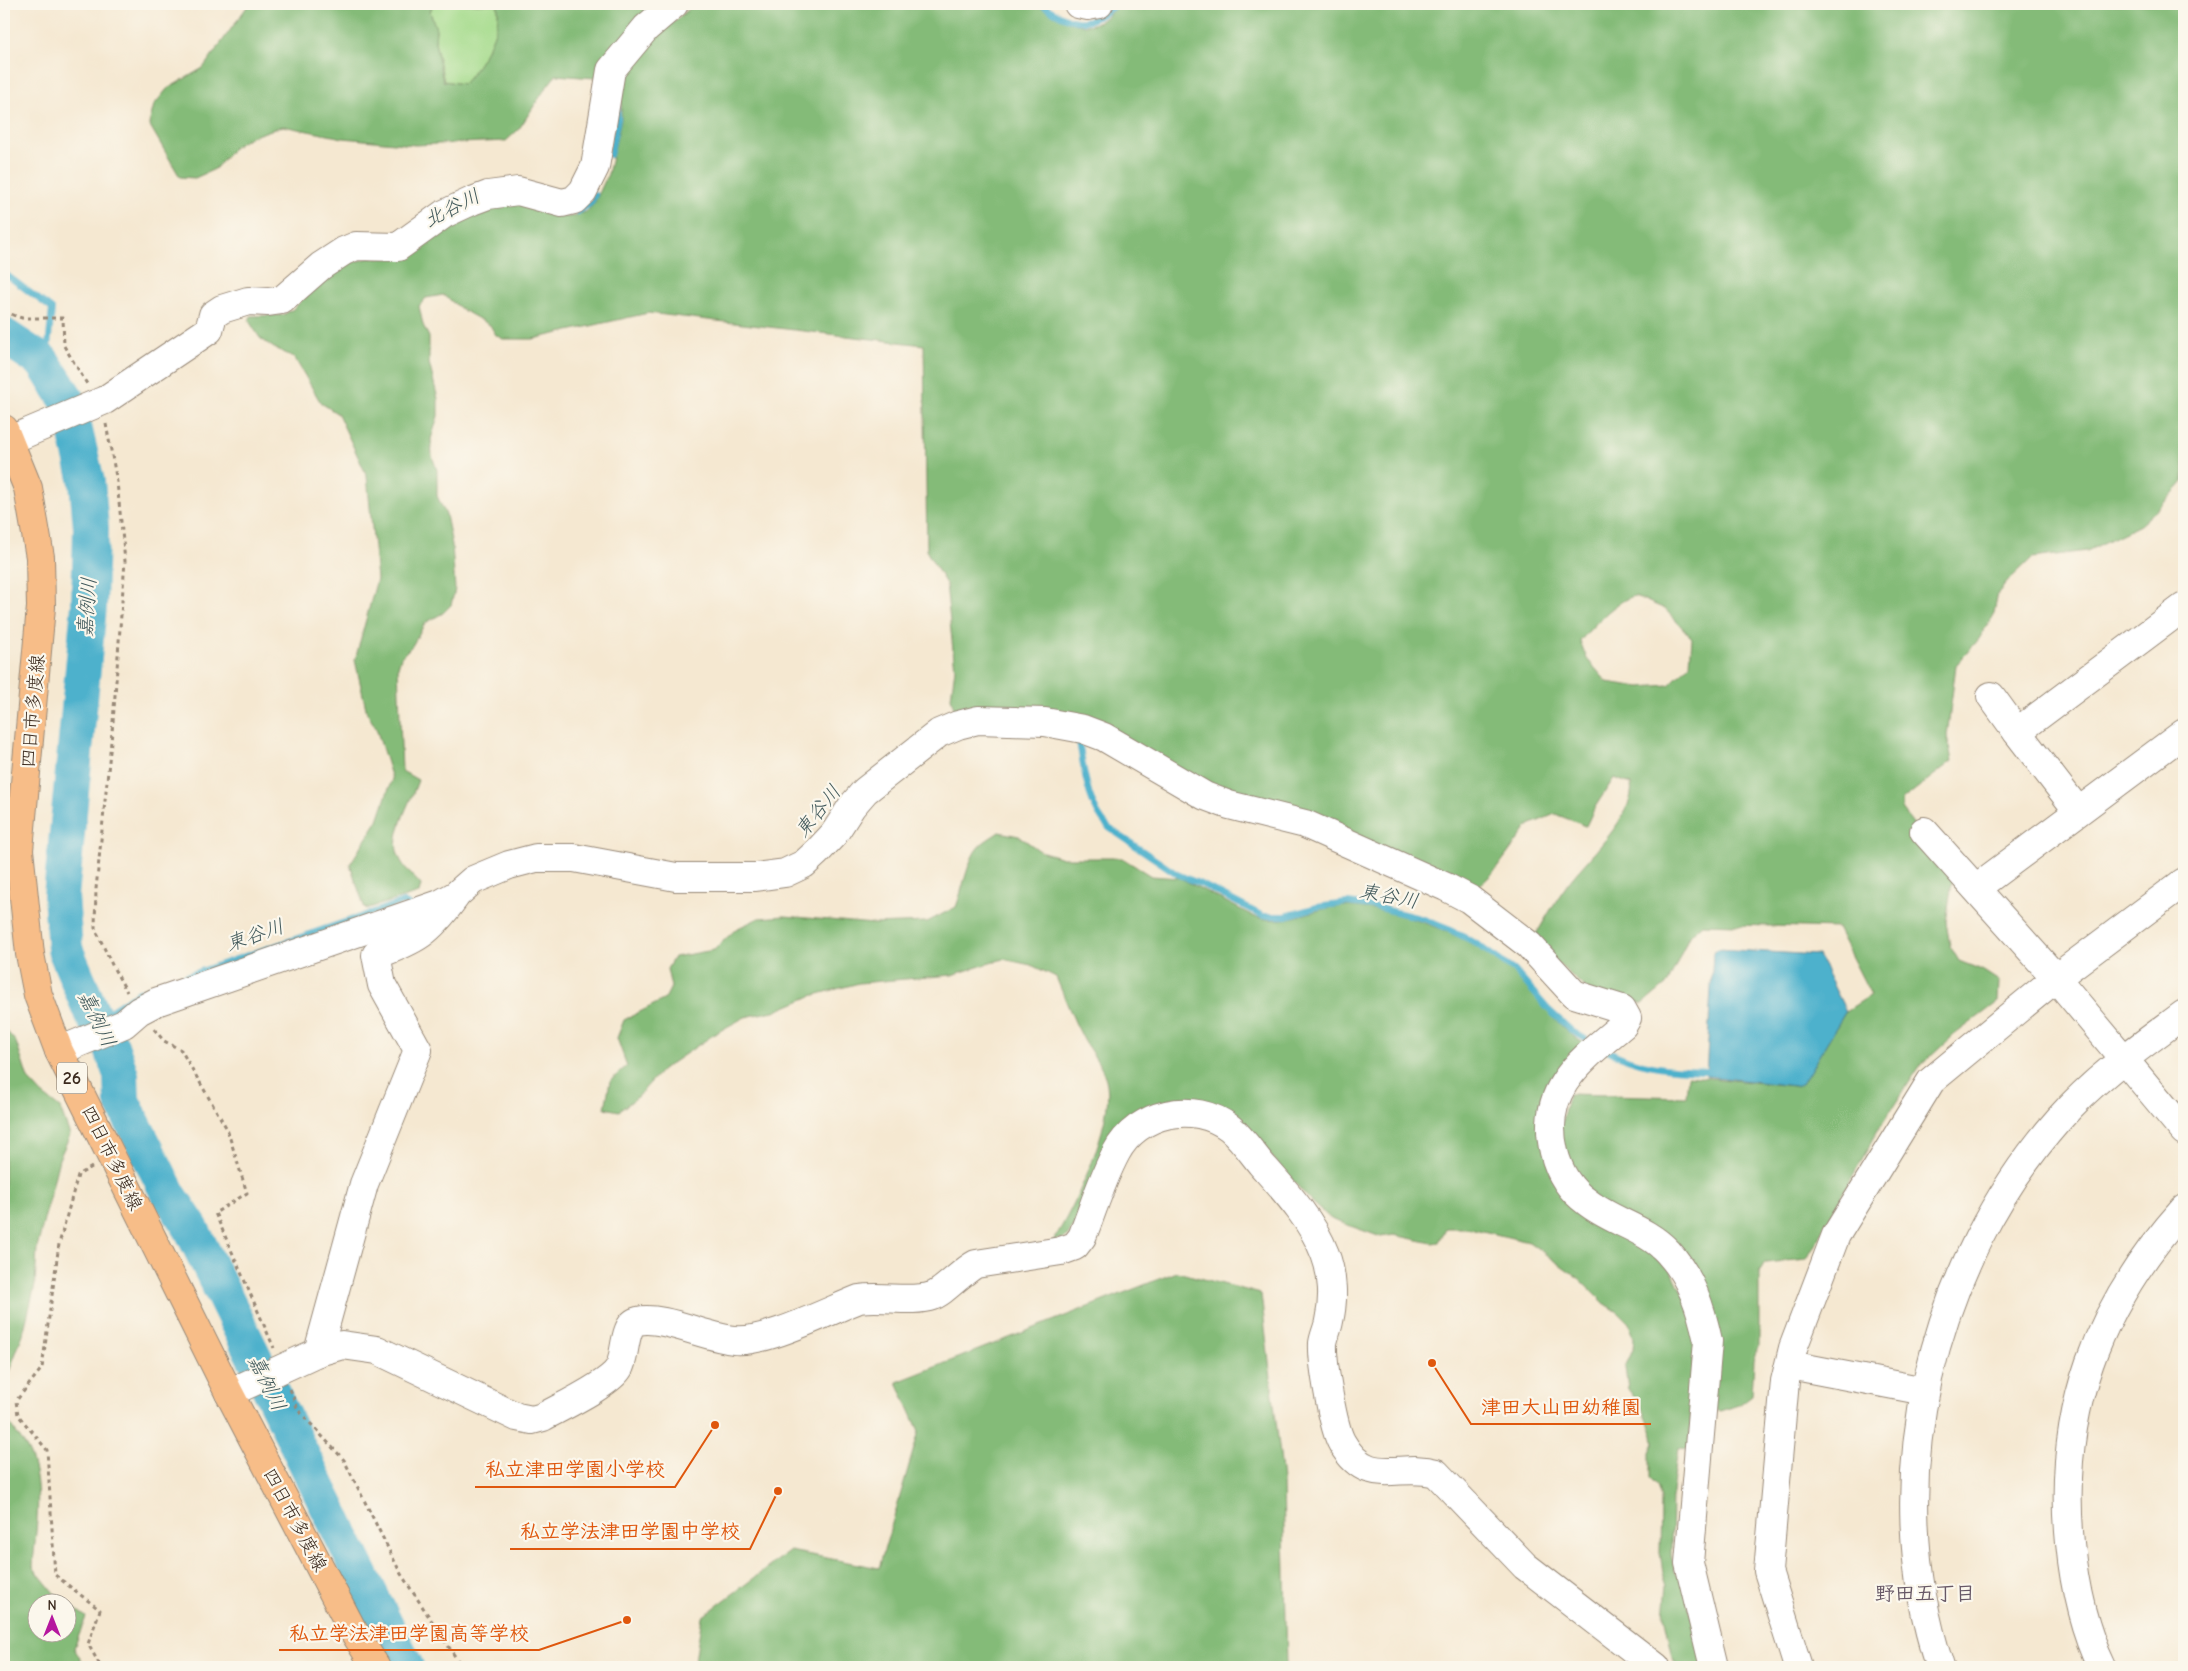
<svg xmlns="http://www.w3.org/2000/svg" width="2188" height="1671" font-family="'Comic Neue','Klee One',sans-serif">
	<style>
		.green { fill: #a5db8c; stroke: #708255 }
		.forest { fill: #84bb78; stroke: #60724b; fill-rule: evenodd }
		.water { fill: #4db1cc; stroke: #446e75 }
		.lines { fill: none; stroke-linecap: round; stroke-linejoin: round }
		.stream { stroke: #4db1cc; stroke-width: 6 }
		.river { stroke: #4db1cc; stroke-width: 36 }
		.minor-casing { stroke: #988978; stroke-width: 30 }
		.major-casing { stroke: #988978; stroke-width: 30 }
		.path { stroke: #988978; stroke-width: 3; stroke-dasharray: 4 4; stroke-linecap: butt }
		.minor { stroke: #fff; stroke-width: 28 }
		.major { stroke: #f7bd88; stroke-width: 28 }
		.labels { text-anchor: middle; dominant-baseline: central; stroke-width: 4.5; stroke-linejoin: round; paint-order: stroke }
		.shield { fill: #fbf7ec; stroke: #75685c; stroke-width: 1 }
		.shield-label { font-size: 18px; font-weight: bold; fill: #3b2a1e }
		.street-label { font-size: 19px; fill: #3b2a1e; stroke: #fbf7ec }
		.water-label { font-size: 20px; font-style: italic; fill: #41595b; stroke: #fbf7ec }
		.neighbourhood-label { font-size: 20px; font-weight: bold; fill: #675866; stroke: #fbf7ec }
		.leader { fill: none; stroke: #df570d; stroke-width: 2 }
		.callout-dot { fill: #df570d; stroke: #fbf7ec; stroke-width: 2 }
		.callout-label { font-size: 20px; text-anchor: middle; font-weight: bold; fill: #df570d; stroke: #fbf7ec; stroke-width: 4.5; stroke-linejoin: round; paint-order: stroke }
	</style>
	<rect width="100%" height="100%" fill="#fbf7ec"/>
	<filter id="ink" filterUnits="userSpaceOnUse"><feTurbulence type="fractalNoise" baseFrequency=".02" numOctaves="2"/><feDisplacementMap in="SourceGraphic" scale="10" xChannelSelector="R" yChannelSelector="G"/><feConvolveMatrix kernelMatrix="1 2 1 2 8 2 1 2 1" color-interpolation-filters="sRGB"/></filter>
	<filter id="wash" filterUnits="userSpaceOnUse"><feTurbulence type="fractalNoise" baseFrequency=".0096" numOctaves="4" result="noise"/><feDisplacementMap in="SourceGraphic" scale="20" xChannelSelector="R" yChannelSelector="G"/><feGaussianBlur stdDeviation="1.12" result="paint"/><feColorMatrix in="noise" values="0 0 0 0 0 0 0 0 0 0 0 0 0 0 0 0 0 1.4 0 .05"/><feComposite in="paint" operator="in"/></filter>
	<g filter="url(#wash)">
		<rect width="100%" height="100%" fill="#f5e8d1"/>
		<path class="green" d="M433,4H497C504,28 479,67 463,84L444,81L435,42L436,29L430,12Z"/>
		<g class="forest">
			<path d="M249,4H433L430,12L436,29L435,42L443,81L463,84C479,67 504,28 497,4H665L610,58L595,78L556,75L545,89L519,129L506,141L415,145L343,138L283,126L250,137L233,148L215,169L195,178L180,177L149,124L154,105L167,89L203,68Z"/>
			<path d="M695,4H1036C1054,15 1081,34 1102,20C1108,16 1114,9 1119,4H2184V481L2163,504L2140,525L2087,551L2032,558L2010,579L1998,593L1994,613L1979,639L1956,665L1947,736L1952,761L1902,800V809L1953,876L1946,922L1950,946L1959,961L1982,970L1999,981L1998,1002L1954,1035L1920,1066L1878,1130L1807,1259L1765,1263L1759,1273V1346L1754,1360L1752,1395L1739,1405L1720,1411L1711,1407L1702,1291L1582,1190L1558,1136L1569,1094L1686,1097L1688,1076L1794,1086L1802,1084L1846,1011L1871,995L1837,928L1703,924L1689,936L1668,983L1643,1004L1624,998L1594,995L1532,941C1544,922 1554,902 1567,885C1584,861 1637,815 1631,784L1614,778L1595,807L1586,826L1555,814L1529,825L1494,872L1470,895L1227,801L1127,745L956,716L951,697L955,669L946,584L927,552L924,345L648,313L533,339H503L496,335L490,325L463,310L443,295L426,298L419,306L423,325L429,337V363L438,399V416L431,439L432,456L437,470V496L446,515L452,545L455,589L451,605L443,613L425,623L412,646L401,657L398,667L402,771L418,780C411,802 389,836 399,857C403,867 413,876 421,885L419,893L365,909L350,864L378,820L392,779L376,728L367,713L355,660L377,579L367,476L338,414L321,403L294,357L274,348L260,338L249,321L251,316L283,315L293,309L327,276L347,264L368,258L408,256L449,226L488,208L518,203L560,216L569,217L586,212L594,204L608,174L621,120L622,78L652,40ZM1635,596L1665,609L1692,638L1690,664L1669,685L1640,687L1607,682L1587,659L1580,641C1592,627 1617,599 1635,596Z"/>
			<path d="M999,832L1019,836L1040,851L1063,858H1122L1151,876L1180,878L1255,917C1285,925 1301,913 1329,908C1342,905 1358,907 1371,909C1418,917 1481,941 1516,975C1540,999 1556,1027 1586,1045L1542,1138L1626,1232L1672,1271L1696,1323L1689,1449L1678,1448L1672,1492L1671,1555L1675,1572L1684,1584L1703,1667H1680L1674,1662L1664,1616L1667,1585L1663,1572L1660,1553L1661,1499L1657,1485L1650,1478V1452L1654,1443L1653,1434L1641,1406L1628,1389L1625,1367L1633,1350L1634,1338L1629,1323L1618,1312L1604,1303L1580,1279L1529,1242L1470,1228H1446L1439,1242L1432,1243L1394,1235L1381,1237L1331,1219L1310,1200L1249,1131L1158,1105L1075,1226L1065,1238L1053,1241C1075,1207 1114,1123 1107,1084C1105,1069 1091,1053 1084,1040C1073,1020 1065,998 1056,977L1031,965L1003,959L952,975L859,983L811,996L778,1010L745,1017L716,1033L662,1070L636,1098L619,1111L605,1108L610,1081L627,1066L617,1038L624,1020L665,999L671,987L667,969L674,957L714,950L736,929L759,918L785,916L873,924L927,922L956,907C962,892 968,860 977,849C982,842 992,837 999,832Z"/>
			<path d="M4,1028L16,1042L28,1079L42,1094L60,1108L70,1135L59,1159L37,1248L35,1285L23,1334L4,1385Z"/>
			<path d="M1177,1272L1261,1294L1283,1480L1287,1667H694L702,1617L790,1551L879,1568L919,1431L897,1382Z"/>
			<path d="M4,1412C10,1428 24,1440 30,1455C44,1488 35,1532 33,1567L54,1593L86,1617L74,1648L85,1667H4ZM38,1604H68V1634H38Z"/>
		</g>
		<path class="water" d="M1718,949L1818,955L1846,1011L1802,1084L1794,1086L1706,1076L1713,953Z"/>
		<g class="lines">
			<g class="stream">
				<path d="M1041,4C1071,24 1087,30 1116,4"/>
				<path d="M610,155L618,119L617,106"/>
				<path d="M578,212L591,203L595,195"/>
				<path d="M4,273L52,309L48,347L42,361"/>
				<path d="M1078,736C1084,767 1086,805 1109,828L1177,874L1203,885L1263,916H1286L1317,907L1347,903L1372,906L1424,919L1446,928L1474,942L1516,972L1548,1009L1572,1031L1591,1042"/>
				<path d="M92,1014L111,1010L139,992L403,902L409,905"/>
				<path d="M1605,1049C1637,1067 1671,1070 1707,1071"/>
			</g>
			<path class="river" d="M4,336L42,361L68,401L87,482L91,528L89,606L61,896L65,949L92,1014L111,1046L121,1075L122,1101L169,1195L191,1228L406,1667"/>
		</g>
	</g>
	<g filter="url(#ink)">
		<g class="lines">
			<g class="minor-casing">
				<g id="minor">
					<path d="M1078,4L1088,6L1099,4"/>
					<path d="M10,440L105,400L209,330L213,315L222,309L248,301L268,302L282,300L321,266L344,251L356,246L398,247L444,214L472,201L488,195L518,191L562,203L574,200L583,191L595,167L611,70L646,28L674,4"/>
					<path d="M1991,696L2017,732"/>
					<path d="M2078,811L2017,732L2184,607"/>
					<path d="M1924,831L2056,978L2184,1131"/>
					<path d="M1976,888L2184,733"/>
					<path d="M59,1051L124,1024L139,1011L156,1002L440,904L456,895L473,880L509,865L536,858H574L676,877H756L785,873L804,864L817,852L834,834L852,806L865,791L939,733L958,725L978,720L1045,722L1083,729L1104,737L1205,796L1229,805L1305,824L1446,887L1469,899L1529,945L1574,994L1622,1009L1627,1018L1623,1025C1580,1061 1539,1090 1554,1152C1559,1172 1570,1190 1587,1202C1612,1222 1646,1228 1668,1252C1691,1277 1701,1308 1708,1341L1689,1563L1714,1667"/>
					<path d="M318,1352L342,1345L377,1350L517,1417L532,1420L543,1417C561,1407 610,1384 619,1368C626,1357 623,1324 638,1321C661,1315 708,1338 734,1340C764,1344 828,1311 859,1299C881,1295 912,1303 932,1296C943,1293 962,1271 976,1264L1061,1251L1075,1246L1082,1237C1093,1209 1102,1179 1116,1153C1137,1112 1194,1100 1230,1128C1242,1138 1252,1153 1262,1165C1286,1192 1312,1220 1325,1254C1333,1275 1334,1300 1329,1321C1328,1328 1324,1336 1323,1343C1322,1362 1333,1428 1342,1443C1368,1489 1399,1462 1436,1473L1525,1566L1656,1667"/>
					<path d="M1790,1365L1925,1391"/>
					<path d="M229,1393L318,1352L364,1184L418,1050L382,985L376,955C417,940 429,933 455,897"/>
					<path d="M1798,1667L1768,1571L1785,1381L1793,1348L1836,1235L1931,1081L2056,978L2184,882"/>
					<path d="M1940,1667C1878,1480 1931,1264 2060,1118C2096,1077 2141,1046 2184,1014"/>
					<path d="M2102,1667C2083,1628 2074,1585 2070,1543C2057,1412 2097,1306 2184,1209"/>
				</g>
			</g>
			<g class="major-casing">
				<path id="major" d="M4,429L28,488L40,557L41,607L19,850L30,954L38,995L59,1051L229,1393L351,1627L376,1667"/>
			</g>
			<g class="path">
				<path d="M4,312L22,318H63L64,346L87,384"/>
				<path d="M106,424L117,482L125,561L113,722L96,889L95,928L113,967L127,992"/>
				<path d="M154,1029L164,1041L181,1050L227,1129L247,1193L215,1213L274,1348"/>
				<path d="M92,1167L78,1175L59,1244L42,1368L16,1401L18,1415L47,1450L55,1575L100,1610L88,1644L101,1667"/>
				<path d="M290,1389L298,1410L344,1460L401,1574L462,1667"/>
			</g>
			<use href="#minor" class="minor"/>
			<use href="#major" class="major"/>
		</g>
	</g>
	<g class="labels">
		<rect class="shield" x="57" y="1062.5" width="30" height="31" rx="4"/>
		<g class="shield-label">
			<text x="72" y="1078">26</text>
		</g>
		<g class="street-label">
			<text transform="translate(33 711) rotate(-85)">四日市多度線</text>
			<text transform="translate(112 1158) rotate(64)">四日市多度線</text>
			<text transform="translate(295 1520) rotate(62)">四日市多度線</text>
		</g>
		<g class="water-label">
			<text transform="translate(452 208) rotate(-27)">北谷川</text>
			<text transform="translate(87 607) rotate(-86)">嘉例川</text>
			<text transform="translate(818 811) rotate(-51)">東谷川</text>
			<text transform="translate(1389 896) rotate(11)">東谷川</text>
			<text transform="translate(255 935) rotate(-19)">東谷川</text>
			<text transform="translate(97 1019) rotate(64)">嘉例川</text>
			<text transform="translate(267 1383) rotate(64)">嘉例川</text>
		</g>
		<g class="neighbourhood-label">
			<text x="1925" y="1593">野田五丁目</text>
		</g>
	</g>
	<path class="leader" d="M1432 1363L1471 1424H1651M715 1425L675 1487H475M778 1491L750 1549H510M627 1620L539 1650H279"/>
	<g class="callout-dot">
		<circle cx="1432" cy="1363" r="5"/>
		<circle cx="715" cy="1425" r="5"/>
		<circle cx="778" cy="1491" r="5"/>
		<circle cx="627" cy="1620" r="5"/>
	</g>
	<g class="callout-label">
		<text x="1561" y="1414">津田大山田幼稚園</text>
		<text x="575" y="1476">私立津田学園小学校</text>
		<text x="630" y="1538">私立学法津田学園中学校</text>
		<text x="409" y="1640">私立学法津田学園高等学校</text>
	</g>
	<rect width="2188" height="1671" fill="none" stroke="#fbf7ec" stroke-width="20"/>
	<g transform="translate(52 1618)"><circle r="24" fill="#fbf7ec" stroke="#aea59a"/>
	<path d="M0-4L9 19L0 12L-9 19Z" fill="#b5179e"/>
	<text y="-8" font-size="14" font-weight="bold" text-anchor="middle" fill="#3b2a1e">N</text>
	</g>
</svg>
